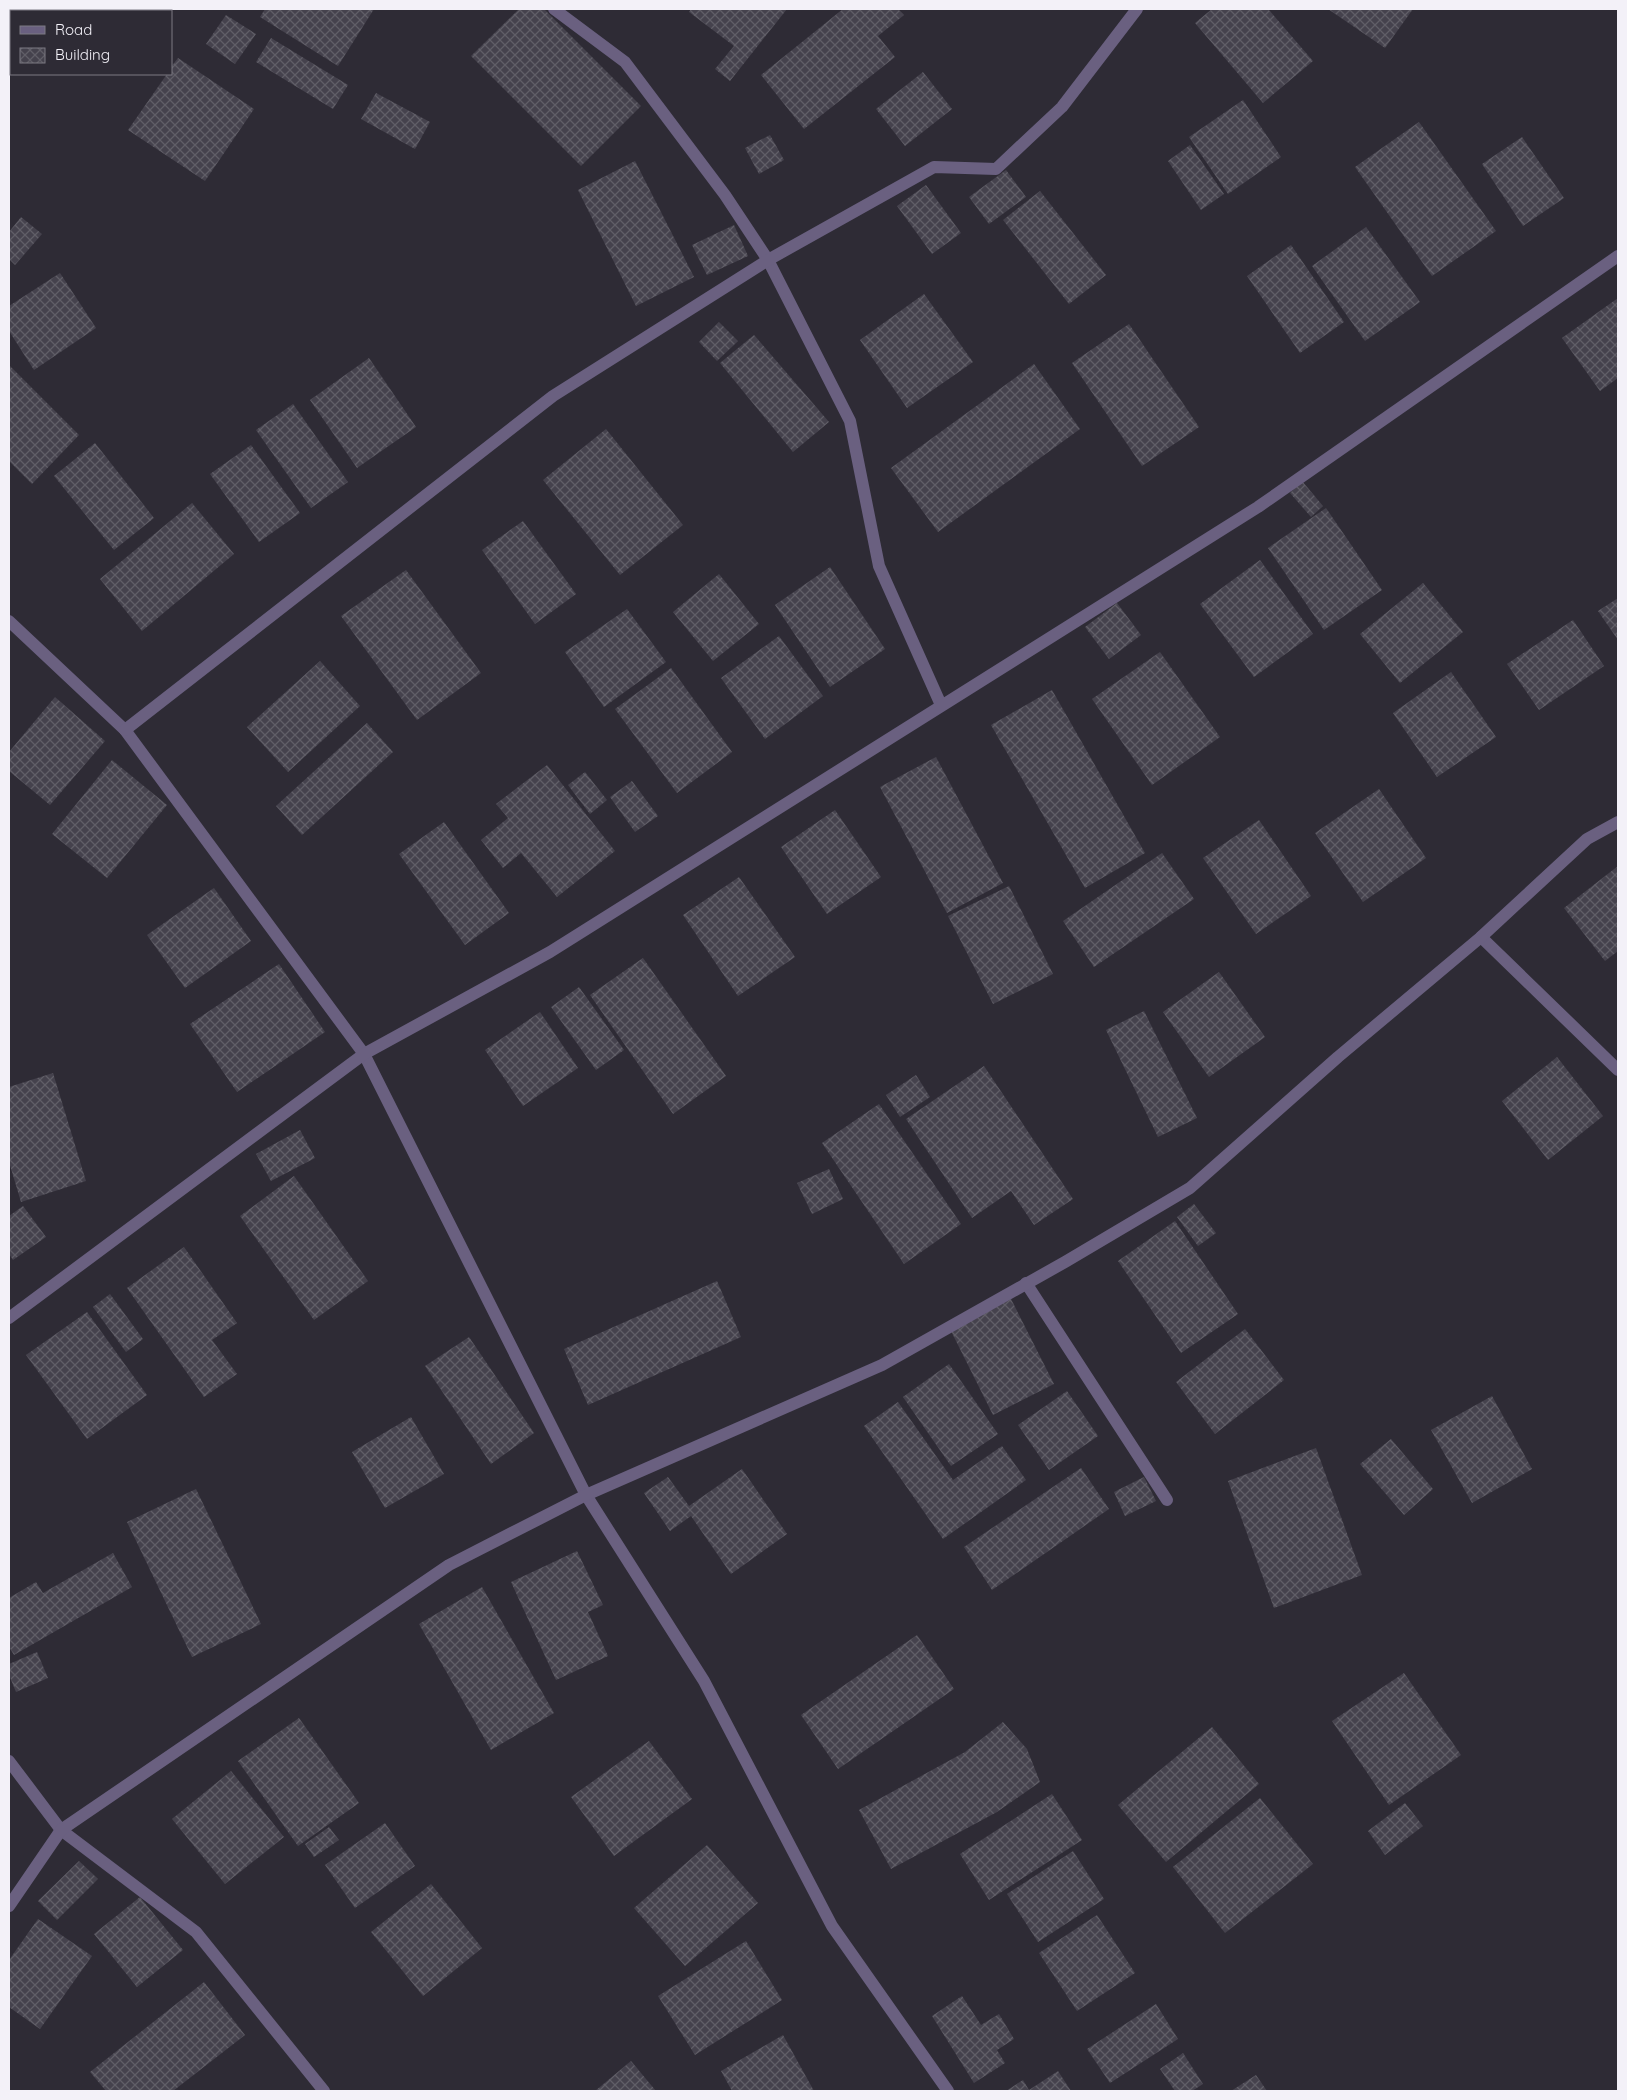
<svg xmlns="http://www.w3.org/2000/svg" width="1627" height="2100" font-family="Quicksand,sans-serif">
	<style>
		.building { fill: url(#building-cross-hatch) }
		.lines { fill: none; stroke-linecap: round; stroke-linejoin: round }
		.minor { stroke: #6a6080; stroke-width: 12 }
	</style>
	<defs>
		<pattern id="building-cross-hatch" width="8" height="8" patternUnits="userSpaceOnUse" patternTransform="scale(1.25)"><rect width="8" height="8" fill="#45424d"/><path d="M0 0l8 8M0 8l8-8" fill="none" stroke="#605e67"/></pattern>
	</defs>
	<rect width="100%" height="100%" fill="#2e2b35"/>
	<g class="building">
		<path d="M265,9H374L338,66L260,17Z"/>
		<path d="M519,9H544L641,106L581,166L471,56Z"/>
		<path d="M691,9H787L730,81L715,69L734,46L689,12Z"/>
		<path d="M843,9H898L904,15L878,36L895,57L804,129L761,75Z"/>
		<path d="M1212,9H1268L1313,61L1263,103L1195,23Z"/>
		<path d="M1328,9H1413L1385,48Z"/>
		<path d="M226,15L256,34L235,64L206,44Z"/>
		<path d="M271,38L348,85L333,109L256,62Z"/>
		<path d="M178,58L254,109L205,181L128,130L167,74H171V67Z"/>
		<path d="M923,72L952,109L905,146L876,109Z"/>
		<path d="M376,93L430,122L415,149L361,119Z"/>
		<path d="M1243,100L1281,157L1228,194L1189,137Z"/>
		<path d="M1419,122L1496,231L1432,276L1355,167Z"/>
		<path d="M770,135L784,160L759,174L745,148Z"/>
		<path d="M1522,137L1564,198L1523,226L1482,164Z"/>
		<path d="M1190,145L1224,194L1201,210L1168,161Z"/>
		<path d="M635,161L694,277L636,306L578,190Z"/>
		<path d="M1006,170L1026,197L989,224L969,197Z"/>
		<path d="M926,185L961,233L932,254L897,206Z"/>
		<path d="M1040,191L1106,275L1069,304L1003,220Z"/>
		<path d="M21,217L42,234L15,265L9,259V232Z"/>
		<path d="M734,225L748,256L707,275L692,245Z"/>
		<path d="M1366,227L1420,302L1365,341L1312,266Z"/>
		<path d="M1291,245L1344,322L1300,353L1247,276Z"/>
		<path d="M60,273L96,328L34,370L9,331V306Z"/>
		<path d="M924,294L973,362L907,408L860,340Z"/>
		<path d="M1618,298V378L1600,391L1562,338Z"/>
		<path d="M719,322L738,341L717,361L699,342Z"/>
		<path d="M1129,324L1199,427L1142,466L1072,363Z"/>
		<path d="M754,335L829,422L793,452L720,363Z"/>
		<path d="M369,358L416,427L357,468L310,400Z"/>
		<path d="M1034,364L1080,429L938,532L891,468Z"/>
		<path d="M9,365L79,435L32,484L9,461Z"/>
		<path d="M293,404L348,482L311,508L256,430Z"/>
		<path d="M606,429L683,525L620,575L543,480Z"/>
		<path d="M95,443L154,518L114,550L54,476Z"/>
		<path d="M251,445L300,513L259,542L210,474Z"/>
		<path d="M1302,481L1323,506L1311,517L1290,493Z"/>
		<path d="M192,503L234,554L142,631L100,579Z"/>
		<path d="M1326,508L1382,590L1324,630L1268,548Z"/>
		<path d="M523,521L576,594L535,624L482,550Z"/>
		<path d="M1260,560L1313,634L1254,677L1200,604Z"/>
		<path d="M830,567L885,649L830,687L775,605Z"/>
		<path d="M406,570L481,673L417,720L341,616Z"/>
		<path d="M719,574L759,624L713,661L673,612Z"/>
		<path d="M1423,583L1463,632L1400,683L1360,634Z"/>
		<path d="M1618,598V640L1598,611Z"/>
		<path d="M1117,603L1141,635L1109,659L1085,627Z"/>
		<path d="M627,609L666,662L604,707L565,652Z"/>
		<path d="M1573,620L1604,666L1539,710L1507,664Z"/>
		<path d="M779,636L823,696L765,739L721,678Z"/>
		<path d="M1160,652L1220,737L1152,785L1092,699Z"/>
		<path d="M320,661L360,706L288,772L247,727Z"/>
		<path d="M671,668L732,752L677,793L615,709Z"/>
		<path d="M1451,672L1496,737L1437,777L1393,713Z"/>
		<path d="M1052,690L1145,853L1085,888L991,725Z"/>
		<path d="M55,697L105,741L50,805L9,771V752Z"/>
		<path d="M367,723L393,752L302,835L276,806Z"/>
		<path d="M936,757L1003,883L947,913L880,787Z"/>
		<path d="M112,760L167,805L107,878L52,834Z"/>
		<path d="M547,765L615,851L557,897L521,853L503,868L481,840L508,818L496,804Z"/>
		<path d="M585,772L607,800L590,814L568,785Z"/>
		<path d="M632,781L658,816L635,832L610,797Z"/>
		<path d="M1379,789L1426,858L1363,902L1315,833Z"/>
		<path d="M835,810L881,877L827,914L781,847Z"/>
		<path d="M1259,820L1311,896L1256,934L1203,858Z"/>
		<path d="M444,822L509,913L465,945L399,854Z"/>
		<path d="M1162,853L1194,899L1094,967L1063,921Z"/>
		<path d="M1618,866V951L1605,961L1564,908Z"/>
		<path d="M739,877L795,957L738,996L683,915Z"/>
		<path d="M1009,886L1053,974L993,1004L948,916Z"/>
		<path d="M214,888L251,941L185,988L147,935Z"/>
		<path d="M643,958L726,1076L673,1114L590,995Z"/>
		<path d="M279,964L325,1032L237,1092L190,1024Z"/>
		<path d="M1219,972L1265,1037L1209,1077L1163,1012Z"/>
		<path d="M579,987L624,1050L596,1070L551,1007Z"/>
		<path d="M1144,1011L1197,1118L1158,1137L1106,1030Z"/>
		<path d="M540,1012L578,1068L523,1106L485,1050Z"/>
		<path d="M1557,1057L1603,1116L1548,1160L1502,1101Z"/>
		<path d="M984,1066L1073,1199L1034,1225L1011,1191L972,1218L906,1119Z"/>
		<path d="M53,1073L86,1181L21,1202L9,1162V1087Z"/>
		<path d="M916,1075L930,1097L900,1117L886,1095Z"/>
		<path d="M879,1104L961,1224L904,1264L822,1143Z"/>
		<path d="M300,1130L315,1158L271,1181L256,1154Z"/>
		<path d="M829,1169L843,1199L812,1214L797,1183Z"/>
		<path d="M294,1176L368,1281L314,1320L240,1216Z"/>
		<path d="M1194,1204L1216,1233L1198,1246L1177,1217Z"/>
		<path d="M23,1206L46,1237L13,1260L9,1254V1216Z"/>
		<path d="M1175,1221L1238,1314L1181,1353L1118,1261Z"/>
		<path d="M184,1247L237,1323L212,1340L237,1374L204,1397L127,1288Z"/>
		<path d="M717,1281L741,1337L588,1405L564,1349Z"/>
		<path d="M110,1294L143,1339L126,1352L93,1307Z"/>
		<path d="M1011,1299L1054,1384L993,1415L950,1329Z"/>
		<path d="M87,1312L147,1395L87,1439L26,1355Z"/>
		<path d="M1245,1329L1284,1380L1215,1434L1176,1382Z"/>
		<path d="M469,1337L534,1433L491,1464L425,1366Z"/>
		<path d="M949,1364L998,1434L951,1466L903,1397Z"/>
		<path d="M1067,1391L1098,1436L1049,1470L1018,1425Z"/>
		<path d="M1492,1396L1532,1469L1472,1503L1431,1430Z"/>
		<path d="M898,1402L953,1480L1002,1446L1026,1480L943,1539L864,1426Z"/>
		<path d="M411,1417L444,1474L385,1508L352,1452Z"/>
		<path d="M1391,1439L1433,1489L1404,1515L1360,1464Z"/>
		<path d="M1316,1448L1362,1575L1274,1608L1228,1481Z"/>
		<path d="M1081,1468L1109,1509L992,1590L964,1547Z"/>
		<path d="M742,1469L787,1534L731,1574L691,1516L670,1531L644,1493L668,1477L689,1506Z"/>
		<path d="M1144,1477L1156,1501L1125,1516L1114,1492Z"/>
		<path d="M196,1489L261,1624L192,1657L127,1522Z"/>
		<path d="M577,1551L603,1605L588,1612L608,1656L556,1680L511,1582Z"/>
		<path d="M113,1553L132,1587L14,1655L9,1647V1598L36,1582L43,1593Z"/>
		<path d="M482,1587L554,1713L491,1750L419,1624Z"/>
		<path d="M917,1635L954,1689L838,1769L801,1715Z"/>
		<path d="M37,1652L48,1678L16,1692L9,1675V1664Z"/>
		<path d="M1404,1673L1461,1755L1389,1805L1332,1721Z"/>
		<path d="M299,1718L359,1803L298,1846L238,1761Z"/>
		<path d="M1003,1722L1027,1749L1040,1782L997,1812L891,1869L859,1810L965,1752Z"/>
		<path d="M1212,1727L1259,1784L1166,1862L1118,1805Z"/>
		<path d="M649,1741L692,1799L614,1856L571,1797Z"/>
		<path d="M231,1771L284,1837L225,1884L172,1819Z"/>
		<path d="M1052,1794L1082,1840L989,1900L960,1854Z"/>
		<path d="M1260,1798L1313,1864L1225,1933L1173,1867Z"/>
		<path d="M1405,1803L1423,1826L1385,1855L1368,1831Z"/>
		<path d="M385,1823L415,1866L355,1908L325,1865Z"/>
		<path d="M329,1827L339,1840L314,1857L305,1844Z"/>
		<path d="M707,1845L758,1903L685,1966L634,1908Z"/>
		<path d="M1073,1851L1104,1899L1038,1942L1007,1894Z"/>
		<path d="M79,1861L98,1879L57,1920L38,1901Z"/>
		<path d="M431,1884L482,1948L423,1996L371,1932Z"/>
		<path d="M140,1897L183,1950L137,1987L94,1934Z"/>
		<path d="M1097,1915L1135,1973L1077,2011L1039,1953Z"/>
		<path d="M38,1919L92,1956L40,2029L9,2007V1960Z"/>
		<path d="M746,1941L782,2000L695,2055L658,1996Z"/>
		<path d="M204,1982L245,2035L173,2091H106L90,2072Z"/>
		<path d="M962,1996L981,2025L999,2014L1014,2039L997,2050L1005,2063L974,2083L932,2016Z"/>
		<path d="M1156,2004L1178,2039L1110,2083L1087,2049Z"/>
		<path d="M783,2035L814,2091H732L721,2071Z"/>
		<path d="M1183,2053L1203,2084L1192,2091H1175L1160,2069Z"/>
		<path d="M631,2061L656,2091H595Z"/>
		<path d="M1058,2071L1071,2091H1006L1023,2080L1029,2090Z"/>
		<path d="M1256,2075L1267,2091H1231Z"/>
	</g>
	<g class="lines">
		<g class="minor">
			<path d="M554,9L625,62L725,195L768,260L850,421L879,566L941,705"/>
			<path d="M39,11L41,9"/>
			<path d="M9,57L11,53"/>
			<path d="M9,621L125,730L364,1054L586,1495L704,1681L832,1926L948,2091"/>
			<path d="M125,730L553,396L768,260L934,167L996,169L1062,107L1137,9"/>
			<path d="M1481,937L1618,1070"/>
			<path d="M1026,1283L1167,1500"/>
			<path d="M9,1318L364,1054L550,952L1258,507L1618,256"/>
			<path d="M9,1761L61,1830L196,1932L324,2091"/>
			<path d="M9,1906L61,1830L449,1565L586,1495L882,1365L1065,1262L1190,1188L1338,1057L1481,937L1587,839L1618,822"/>
		</g>
	</g>
	<rect width="1627" height="2100" fill="none" stroke="#f3f1f8" stroke-width="20"/>
	<rect x="10" y="10" width="162" height="65" fill="#2e2b35" stroke="#7d7a83"/>
	<rect x="20" y="26" width="25" height="8" fill="#6a6080" stroke="#7d7a83"/>
	<text x="55" y="35" font-size="15" fill="#f3f1f8">Road</text>
	<rect x="20" y="48" width="25" height="15" fill="url(#building-cross-hatch)" stroke="#7d7a83"/>
	<text x="55" y="60" font-size="15" fill="#f3f1f8">Building</text>
</svg>
